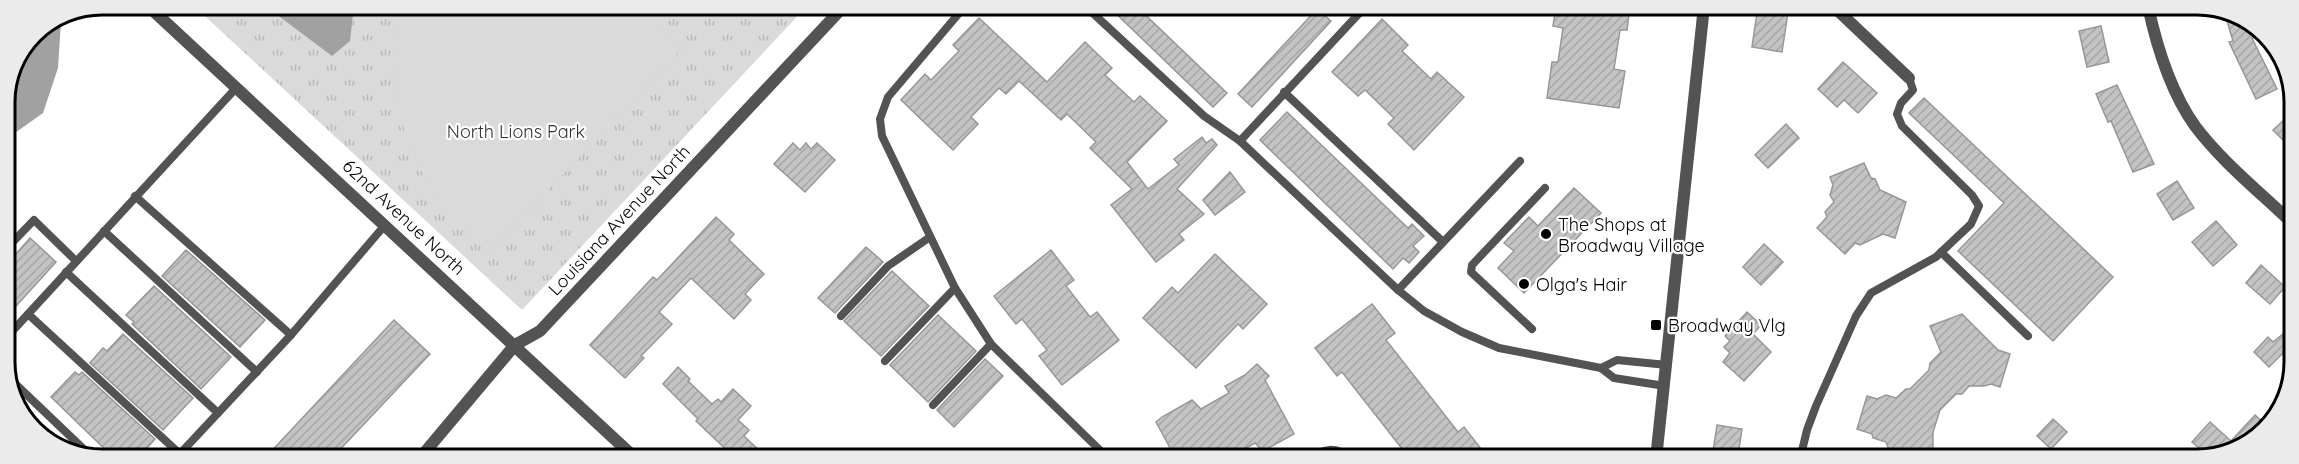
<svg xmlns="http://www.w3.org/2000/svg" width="2299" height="464" font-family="Quicksand,sans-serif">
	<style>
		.grass { fill: url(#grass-tufts) }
		.pitch { fill: #dadada }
		.water { fill: #a1a1a1 }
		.building { fill: url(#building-hatch); stroke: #979797; stroke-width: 1.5 }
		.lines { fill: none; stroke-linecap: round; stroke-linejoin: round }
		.path { stroke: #757575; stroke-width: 4; stroke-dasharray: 1.5 3; stroke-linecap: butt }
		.service { stroke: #535353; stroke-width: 8 }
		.minor { stroke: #535353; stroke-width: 12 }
		.tertiary { stroke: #535353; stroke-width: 12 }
		.poi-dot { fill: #000; stroke: #fff; stroke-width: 2 }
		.labels { text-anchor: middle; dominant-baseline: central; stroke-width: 4.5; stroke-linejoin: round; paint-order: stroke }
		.park-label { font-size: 18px; fill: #313131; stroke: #fff }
		.street-label { font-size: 18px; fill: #000; stroke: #fff }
		.poi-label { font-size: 18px; fill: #000; stroke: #fff; text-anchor: start }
		.rim { fill: none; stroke: #000; stroke-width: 3 }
	</style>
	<defs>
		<pattern id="grass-tufts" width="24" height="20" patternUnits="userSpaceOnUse" patternTransform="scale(1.5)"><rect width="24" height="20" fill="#dadada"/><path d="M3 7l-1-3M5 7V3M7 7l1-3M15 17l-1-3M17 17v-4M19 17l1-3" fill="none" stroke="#b9b9b9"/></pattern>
		<pattern id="building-hatch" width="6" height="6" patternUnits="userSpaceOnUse" patternTransform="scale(1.5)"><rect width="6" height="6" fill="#c3c3c3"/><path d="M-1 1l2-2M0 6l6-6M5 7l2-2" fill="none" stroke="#a6a6a6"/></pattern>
	</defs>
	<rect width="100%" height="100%" fill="#fff"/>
	<path class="grass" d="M193,5H808L522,310Z"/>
	<path class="pitch" d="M402,5H636L683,48L489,252C475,239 458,226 446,211C421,181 397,121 395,83C394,58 397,29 402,5Z"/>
	<g class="water">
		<path d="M264,5H354L350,41L332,56Z"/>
		<path d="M61,21L58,68L43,113L5,140V96L33,33Z"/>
	</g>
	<g class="building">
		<path d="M1107,5H1135L1227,93L1213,107Z"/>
		<path d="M1556,6H1630L1627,30H1620L1614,69L1625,71L1619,108L1547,98L1552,62H1558L1563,28L1553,26Z"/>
		<path d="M1758,6H1789L1782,52L1752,47Z"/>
		<path d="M1317,9L1331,21L1252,107L1238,94Z"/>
		<path d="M2224,11L2253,26L2256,37L2252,38L2277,89L2256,99L2229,42L2233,41Z"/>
		<path d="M979,18L1047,82L1085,42L1112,68L1105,75L1134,102L1140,96L1167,121L1127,162L1148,189L1179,165L1174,159L1202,137L1206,143L1212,139L1217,145L1177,189L1204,214L1179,234L1184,240L1156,262L1111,205L1132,189L1090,148L1096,142L1067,114L1061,120L1019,81L1006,94L999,88L971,117L978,124L953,150L901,100L925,74L931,80L959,51L953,45Z"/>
		<path d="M1382,19L1408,45L1402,51L1431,79L1437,72L1464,97L1414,150L1388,124L1394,118L1365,90L1358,96L1332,72Z"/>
		<path d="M2101,26L2109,62L2087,67L2079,31Z"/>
		<path d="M1843,62L1877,93L1858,113L1844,100L1837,107L1818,89Z"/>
		<path d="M2117,85L2154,164L2133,172L2111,121L2108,122L2096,94Z"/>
		<path d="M1924,98L2113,277L2053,341L1958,251L2004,203L1909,113Z"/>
		<path d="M1287,112L1408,228L1412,224L1424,236L1413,246L1419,252L1409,263L1403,258L1393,269L1260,140Z"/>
		<path d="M2293,112V150L2273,130Z"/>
		<path d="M1786,124L1799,138L1768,168L1755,155Z"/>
		<path d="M793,143L800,150L806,143L811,149L817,143L835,160L805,192L774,164Z"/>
		<path d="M1864,163L1871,178L1875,179L1880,190L1906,202L1895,238L1883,234L1860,245L1855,243L1845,254L1817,228L1827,217L1825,212L1834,202L1830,195L1833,185L1830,177Z"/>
		<path d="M1230,172L1245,192L1215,215L1203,200Z"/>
		<path d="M2177,181L2194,208L2173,220L2157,194Z"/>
		<path d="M1574,188L1601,213L1524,293L1498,268L1514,251L1504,243L1529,217L1538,226Z"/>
		<path d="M716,217L734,234L729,240L764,274L745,294L751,300L734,319L691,278L659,312L672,324L641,356L644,358L625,378L590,345L653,277L657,280Z"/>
		<path d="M2216,221L2237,245L2213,266L2192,242Z"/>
		<path d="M30,238L56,262L6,317V265Z"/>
		<path d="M1764,244L1783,262L1761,285L1743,267Z"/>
		<path d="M866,247L883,262L835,313L818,298Z"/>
		<path d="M186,250L265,320L240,347L162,276Z"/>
		<path d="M1051,250L1074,280L1066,286L1090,317L1097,312L1119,340L1062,385L1039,356L1047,350L1022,319L1016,324L994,296Z"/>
		<path d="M1215,254L1267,304L1243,329L1238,324L1196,368L1143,318L1172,287L1178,293Z"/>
		<path d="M2261,265L2285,287L2270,304L2246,283Z"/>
		<path d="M892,271L929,306L881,356L844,321Z"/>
		<path d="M154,286L231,357L201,389L132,324L134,322L126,315Z"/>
		<path d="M1372,304L1395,333L1386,340L1458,432L1464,427L1489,459H1410L1342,372L1337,376L1315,348Z"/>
		<path d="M1747,312L1761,325L1753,334L1771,352L1744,381L1723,362L1730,353L1724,347L1730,341L1725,336Z"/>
		<path d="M1962,314L1998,350L2010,354L2000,387L1991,384L1984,386H1969L1962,394H1956L1940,410L1933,432V459H1896L1895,456L1891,455L1886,442L1873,438L1872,434L1857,429L1867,396L1877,399L1886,395L1896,398L1906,389H1910L1929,370L1930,363L1941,352L1930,326Z"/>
		<path d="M938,315L976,351L928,402L890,365Z"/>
		<path d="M394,320L430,354L332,458H265Z"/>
		<path d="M2293,326V343L2269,367L2254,352L2268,337L2273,342Z"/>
		<path d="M123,334L193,398L163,430L90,363L103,348L107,351Z"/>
		<path d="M985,359L1003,376L954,427L937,410Z"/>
		<path d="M1257,364L1269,376L1265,380L1294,434L1263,451L1255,443L1226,459H1176L1156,422L1162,417L1192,400L1201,409L1229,393L1225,386L1245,375Z"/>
		<path d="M678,367L690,379L688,381L712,404L718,399L721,402L733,389L751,406L738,420L749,430L744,436L767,458H735L696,421L698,419L663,384Z"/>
		<path d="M75,372L79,375L82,372L155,439L138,458H114L51,397Z"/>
		<path d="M2255,415L2267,426L2261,436L2209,457L2192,442L2210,422L2231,441Z"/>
		<path d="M2053,419L2067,432L2051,449L2037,436Z"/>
		<path d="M1717,425L1742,429L1738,455L1713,451Z"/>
	</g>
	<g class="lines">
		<path class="path" d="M722,5L732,14L741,5"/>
		<g class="service">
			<path d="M966,5L888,97L880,119L882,136L955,288L991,344L1108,458"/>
			<path d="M1084,5L1204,116L1240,141L1398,290L1424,311L1462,332L1499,348L1601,368"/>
			<path d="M1284,92L1443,242"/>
			<path d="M1240,141L1366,6"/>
			<path d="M135,196L291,335"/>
			<path d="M104,231L257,372"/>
			<path d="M6,249L34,220L76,261"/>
			<path d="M1941,252L2028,336"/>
			<path d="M66,272L218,413"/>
			<path d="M1398,290L1520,161"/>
			<path d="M28,314L180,454"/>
			<path d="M841,316L888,266L930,237"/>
			<path d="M1532,329L1471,272L1472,265L1545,188"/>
			<path d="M6,338L237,87"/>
			<path d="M885,361L955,288"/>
			<path d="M6,375L93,458"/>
			<path d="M1665,386L1614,378L1601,368L1617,360L1667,365"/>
			<path d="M933,405L991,344"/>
			<path d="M176,458L291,335L385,225"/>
			<path d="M1303,459C1323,450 1333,444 1353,459"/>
			<path d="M1800,459L1807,430L1816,406L1856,316L1871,293L1936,257L1971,224L1979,206L1972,195L1902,126L1897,114L1901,103L1913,90L1909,78"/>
		</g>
		<g class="minor">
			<path d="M1833,6L1909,78"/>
			<path d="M2148,6C2157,48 2170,91 2195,126C2222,162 2260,192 2293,224"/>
			<path d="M420,458L515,345L540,331L845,5"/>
		</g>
		<g class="tertiary">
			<path d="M147,5L635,458"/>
			<path d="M1656,459L1704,6"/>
		</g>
	</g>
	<g class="poi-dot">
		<circle cx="1546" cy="234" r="6"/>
		<circle cx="1524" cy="284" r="6"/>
		<rect x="1650" y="319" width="12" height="12" rx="3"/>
	</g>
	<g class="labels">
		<g class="park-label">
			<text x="516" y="131">North Lions Park</text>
		</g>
		<g class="street-label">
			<text transform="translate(404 217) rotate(43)">62nd Avenue North</text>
			<text transform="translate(619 220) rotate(-47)">Louisiana Avenue North</text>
		</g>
		<g class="poi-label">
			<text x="1558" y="224">The Shops at<tspan x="1558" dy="21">Broadway Village</tspan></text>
			<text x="1536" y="284">Olga's Hair</text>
			<text x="1668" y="325">Broadway Vlg</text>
		</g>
	</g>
	<path d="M0 0H2299V464H0ZM102 15H2197A87 87 0 0 1 2284 102V362A87 87 0 0 1 2197 449H102A87 87 0 0 1 15 362V102A87 87 0 0 1 102 15Z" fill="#ebebeb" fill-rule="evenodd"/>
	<path class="rim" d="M102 15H2197A87 87 0 0 1 2284 102V362A87 87 0 0 1 2197 449H102A87 87 0 0 1 15 362V102A87 87 0 0 1 102 15Z"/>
</svg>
